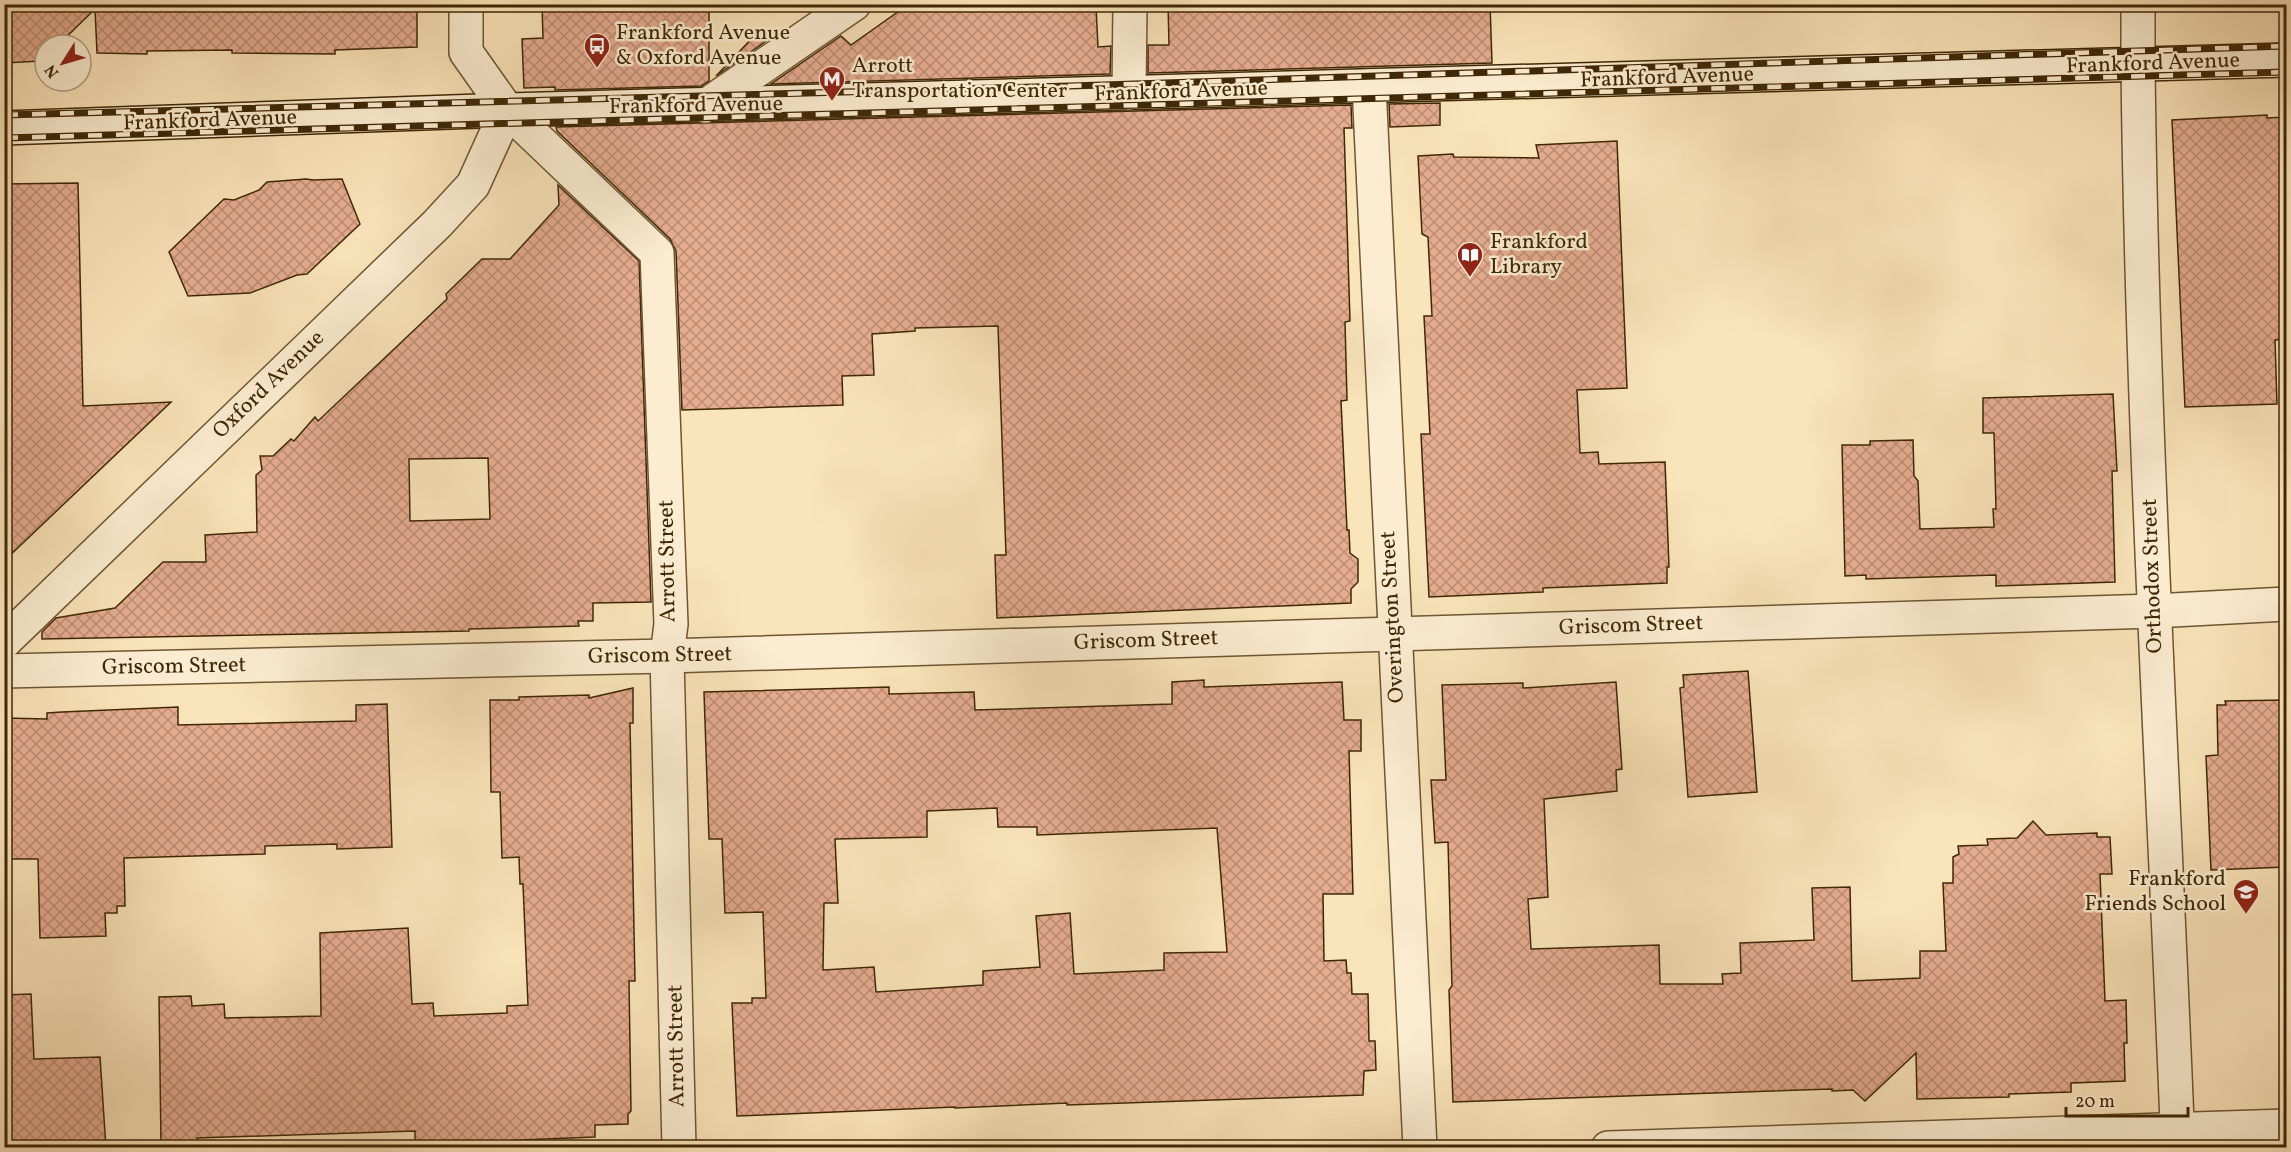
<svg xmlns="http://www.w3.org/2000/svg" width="2291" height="1152" font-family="Vollkorn,serif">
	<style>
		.building { fill: url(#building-cross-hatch); stroke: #3f2706; stroke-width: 1.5; fill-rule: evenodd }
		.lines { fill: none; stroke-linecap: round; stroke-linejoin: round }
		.minor-casing { stroke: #6e5633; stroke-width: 36 }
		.tertiary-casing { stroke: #6e5633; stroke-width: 36 }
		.secondary-casing { stroke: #3f2706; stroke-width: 36 }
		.minor { stroke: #fcedd2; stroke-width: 33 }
		.tertiary { stroke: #fcedd2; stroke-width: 33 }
		.secondary { stroke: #fcedd2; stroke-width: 33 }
		.rail-casing { stroke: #3f2706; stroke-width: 7 }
		.rail { stroke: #fcedd2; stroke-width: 4.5; stroke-dasharray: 14; stroke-linecap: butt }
		.labels { text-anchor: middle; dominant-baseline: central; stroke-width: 5; stroke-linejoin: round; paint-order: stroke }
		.poi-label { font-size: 22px; fill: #3f2706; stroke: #fcedd2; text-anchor: start }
		.street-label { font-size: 22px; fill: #3f2706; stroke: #fcedd2 }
	</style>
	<defs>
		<pattern id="building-cross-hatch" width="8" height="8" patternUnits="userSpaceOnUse" patternTransform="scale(1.5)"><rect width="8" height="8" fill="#e6ac90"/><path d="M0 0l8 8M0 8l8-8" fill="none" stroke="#bc8c74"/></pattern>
	</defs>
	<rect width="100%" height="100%" fill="#fae4b9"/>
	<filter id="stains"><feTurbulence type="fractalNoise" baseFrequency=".00333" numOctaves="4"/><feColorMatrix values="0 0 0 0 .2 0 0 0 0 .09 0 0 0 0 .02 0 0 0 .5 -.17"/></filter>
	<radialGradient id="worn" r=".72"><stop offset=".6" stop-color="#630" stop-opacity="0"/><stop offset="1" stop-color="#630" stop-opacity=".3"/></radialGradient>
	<g class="building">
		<path d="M4,4H417V47L335,50V54L232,53V50L147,51V54L97,53L95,9L58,45H45V58L41,61L4,63Z"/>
		<path d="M542,4H709V81L701,86L555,90V87L524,88L522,39L543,38Z"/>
		<path d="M909,4H1092L1096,6L1098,47L1111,46L1110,74L771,84L841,36L851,45Z"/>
		<path d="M1168,4H1490L1492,63L1148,73V45H1169Z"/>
		<path d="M782,30L716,76L759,31Z"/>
		<path d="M1440,103V125L1390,127L1389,104Z"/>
		<path d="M1351,105L1352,128H1344L1350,321L1345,322L1347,400L1341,401L1347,530H1349L1350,553L1358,559V582L1351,589V603L997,618L995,555H1006L998,326L915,328V331L872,334L874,375L842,376L843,405L682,410L676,251L670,239L557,131L556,127Z"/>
		<path d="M2267,115V118L2286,117V339L2275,340L2277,404L2185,407L2172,120Z"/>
		<path d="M1617,141L1627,388L1577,390L1580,453L1598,452L1599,464L1665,462L1669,567H1667V583L1543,588V592L1429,597L1421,434H1430L1424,316H1432L1428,237L1422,234L1418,156L1453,154L1454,157L1539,158L1536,145Z"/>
		<path d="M306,179L313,180L342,179L360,224L307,274L297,275L250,293L188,296L169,252L224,199L234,200L259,190L267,182Z"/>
		<path d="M78,183L83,406L171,402L4,561V184Z"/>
		<path d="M558,185L639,261L651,602L593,603V621H578L579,626L469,629V631L42,639V632L56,618L115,608L163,562H206L205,535L257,532L256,475L262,470L260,456H273L291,439L294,441L315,417L318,421L447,299L446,294L482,259H510L559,205ZM488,458L490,519L410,521L409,459Z"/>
		<path d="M2113,394L2117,471H2112L2115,582L1996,586V575L1866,579V575L1845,576L1842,445H1870V441L1913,440L1914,476L1918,481L1920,529L1994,527L1993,509H1996L1994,433H1983V398Z"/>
		<path d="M1748,671L1757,792L1688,797L1680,688L1684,687L1683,675Z"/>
		<path d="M1204,680V687L1342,682L1344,720H1361V751H1349L1353,894H1323L1324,961L1346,960L1347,973H1351L1352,994H1368L1369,1041H1375L1376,1070L1364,1071L1363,1095L1067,1105V1103L955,1108V1107L737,1116L732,1003H752V998H766L763,912L725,913L722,839H709L704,692L889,687V694L974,692L975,710L1172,704V682ZM997,808L998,827H1037V835L1217,828L1227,952L1164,953V970L1074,974L1070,913L1036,916L1040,967L983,971V985L876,992L874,967L823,970L824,903H838L835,839L927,837V811Z"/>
		<path d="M1616,682L1622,769L1616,770L1617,791L1544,799L1548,897L1528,899L1531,949L1659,945L1660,984H1723L1722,974L1741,973L1740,943L1814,940L1812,888L1850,887L1852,981L1920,978V951H1946L1943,883H1953V857L1959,854L1958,846L1988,845L1987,839L2017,838L2033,821L2046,835L2097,833V837H2110L2112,874H2100L2105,1001L2126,1000L2127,1043H2124L2125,1081L2071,1083V1092L2009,1094V1097L1917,1099L1916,1053L1865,1101L1853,1090L1832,1091V1089L1453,1102L1449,990L1452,986L1448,842L1435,843L1431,780H1446L1442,685L1523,683V688Z"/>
		<path d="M633,688V723H630L635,981H629L631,1111L628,1114V1124L595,1125V1137L445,1143V1141L415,1142V1131L197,1138L198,1142L161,1144L159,997L191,996L192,1006L224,1004L225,1018L321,1016L320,933L408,928L412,1004L433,1003L434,1016L507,1013V1006L528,1005L523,884H520L519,857L502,858L500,792H491L490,700H519V697L589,695V698Z"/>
		<path d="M2286,700V867L2211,870L2206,756L2218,755L2217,705H2226L2225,701Z"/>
		<path d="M387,704L392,847L337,849V844L265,846V854L124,858L125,906H117V913H105L106,936L40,938L38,859H4V718L47,719V713L62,712L178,707V725L356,721V705Z"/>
		<path d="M31,994L34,1059L100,1057L106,1148H4V995Z"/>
	</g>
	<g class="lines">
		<g class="minor-casing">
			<g id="minor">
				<path d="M2138,65C2142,426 2164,787 2178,1148"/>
				<path d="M1369,86L1420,1148"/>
				<path d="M1129,93L1130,4"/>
				<path d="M705,106L854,4"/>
				<path d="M507,110L657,253L671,624L667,656L679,1148"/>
				<path d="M4,671L667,656L2154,611L2286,604"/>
				<path d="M1608,1148L2286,1126"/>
			</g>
		</g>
		<g class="tertiary-casing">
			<g id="tertiary">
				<path d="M2138,4V65"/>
				<path d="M4,642L437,224L473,185L507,110L466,52V4"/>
			</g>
		</g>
		<g class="secondary-casing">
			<path id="secondary" d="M4,128L507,110L2286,60"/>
		</g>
		<use href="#minor" class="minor"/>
		<use href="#tertiary" class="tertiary"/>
		<use href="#secondary" class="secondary"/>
		<g class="rail-casing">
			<g id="rail">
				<path d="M4,115L1104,85L2286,46"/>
				<path d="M4,138L2286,72"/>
			</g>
		</g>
		<use href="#rail" class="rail"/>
	</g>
	<defs>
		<g id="bus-pin" transform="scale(1.35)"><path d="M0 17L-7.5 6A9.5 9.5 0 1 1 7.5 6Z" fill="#8f2418" stroke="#fcedd2"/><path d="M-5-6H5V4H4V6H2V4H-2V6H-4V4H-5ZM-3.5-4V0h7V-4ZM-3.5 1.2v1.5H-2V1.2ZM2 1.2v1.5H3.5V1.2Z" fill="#fff"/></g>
		<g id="metro-pin" transform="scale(1.35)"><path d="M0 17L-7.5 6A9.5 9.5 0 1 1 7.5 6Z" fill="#8f2418" stroke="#fcedd2"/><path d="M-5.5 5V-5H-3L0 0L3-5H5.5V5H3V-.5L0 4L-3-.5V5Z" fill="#fff"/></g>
		<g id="library-pin" transform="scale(1.35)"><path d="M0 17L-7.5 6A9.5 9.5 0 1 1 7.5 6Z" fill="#8f2418" stroke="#fcedd2"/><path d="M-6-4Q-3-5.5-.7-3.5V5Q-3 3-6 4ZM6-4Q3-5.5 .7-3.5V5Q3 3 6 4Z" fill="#fff"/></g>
		<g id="school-pin" transform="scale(1.35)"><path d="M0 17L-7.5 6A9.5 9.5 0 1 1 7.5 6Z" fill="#8f2418" stroke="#fcedd2"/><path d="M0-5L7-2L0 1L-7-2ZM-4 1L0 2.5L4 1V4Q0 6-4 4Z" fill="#fff"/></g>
	</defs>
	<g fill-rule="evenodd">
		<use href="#bus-pin" x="597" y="46"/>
		<use href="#metro-pin" x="832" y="79"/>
		<use href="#library-pin" x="1470" y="255"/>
		<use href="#school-pin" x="2246" y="892"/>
	</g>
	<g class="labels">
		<g class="poi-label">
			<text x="616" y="33">Frankford Avenue<tspan x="616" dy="25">&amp; Oxford Avenue</tspan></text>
			<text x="852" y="66">Arrott<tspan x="852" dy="25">Transportation Center</tspan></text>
			<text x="1490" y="242">Frankford<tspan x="1490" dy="25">Library</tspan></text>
			<text x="2226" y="879" text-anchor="end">Frankford<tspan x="2226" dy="25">Friends School</tspan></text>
		</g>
		<g class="street-label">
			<text transform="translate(2153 64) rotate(-2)">Frankford Avenue</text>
			<text transform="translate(1667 78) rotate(-2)">Frankford Avenue</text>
			<text transform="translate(1181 92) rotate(-2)">Frankford Avenue</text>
			<text transform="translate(696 106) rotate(-1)">Frankford Avenue</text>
			<text transform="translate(210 121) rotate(-2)">Frankford Avenue</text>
			<text transform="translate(269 385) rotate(-44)">Oxford Avenue</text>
			<text transform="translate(668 561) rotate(-91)">Arrott Street</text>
			<text transform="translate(2153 576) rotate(-92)">Orthodox Street</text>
			<text transform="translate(1393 617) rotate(-93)">Overington Street</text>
			<text transform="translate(1631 626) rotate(-2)">Griscom Street</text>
			<text transform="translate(1146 641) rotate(-2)">Griscom Street</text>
			<text transform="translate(660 656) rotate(-1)">Griscom Street</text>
			<text transform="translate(174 667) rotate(-1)">Griscom Street</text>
			<text transform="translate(677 1046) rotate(-91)">Arrott Street</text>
		</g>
	</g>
	<rect width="2291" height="1152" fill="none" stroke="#fae4b9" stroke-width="24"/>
	<rect x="6" y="6" width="2279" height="1140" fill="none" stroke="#3f2706" stroke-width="3"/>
	<rect x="12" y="12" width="2267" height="1128" fill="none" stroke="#3f2706" stroke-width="1.5"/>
	<g transform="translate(63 63) rotate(233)"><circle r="28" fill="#fcedd2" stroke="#b09e80" stroke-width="1.5"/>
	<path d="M0-4.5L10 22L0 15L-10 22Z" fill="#8f2418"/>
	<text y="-9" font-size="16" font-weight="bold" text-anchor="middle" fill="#3f2706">N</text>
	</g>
	<path d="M2066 1107v9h122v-9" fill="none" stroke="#3f2706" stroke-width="3"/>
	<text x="2075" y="1107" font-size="18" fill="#3f2706" stroke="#fcedd2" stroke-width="4.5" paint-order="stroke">20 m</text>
	<rect width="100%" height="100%" filter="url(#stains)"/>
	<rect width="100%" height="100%" fill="url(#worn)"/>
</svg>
